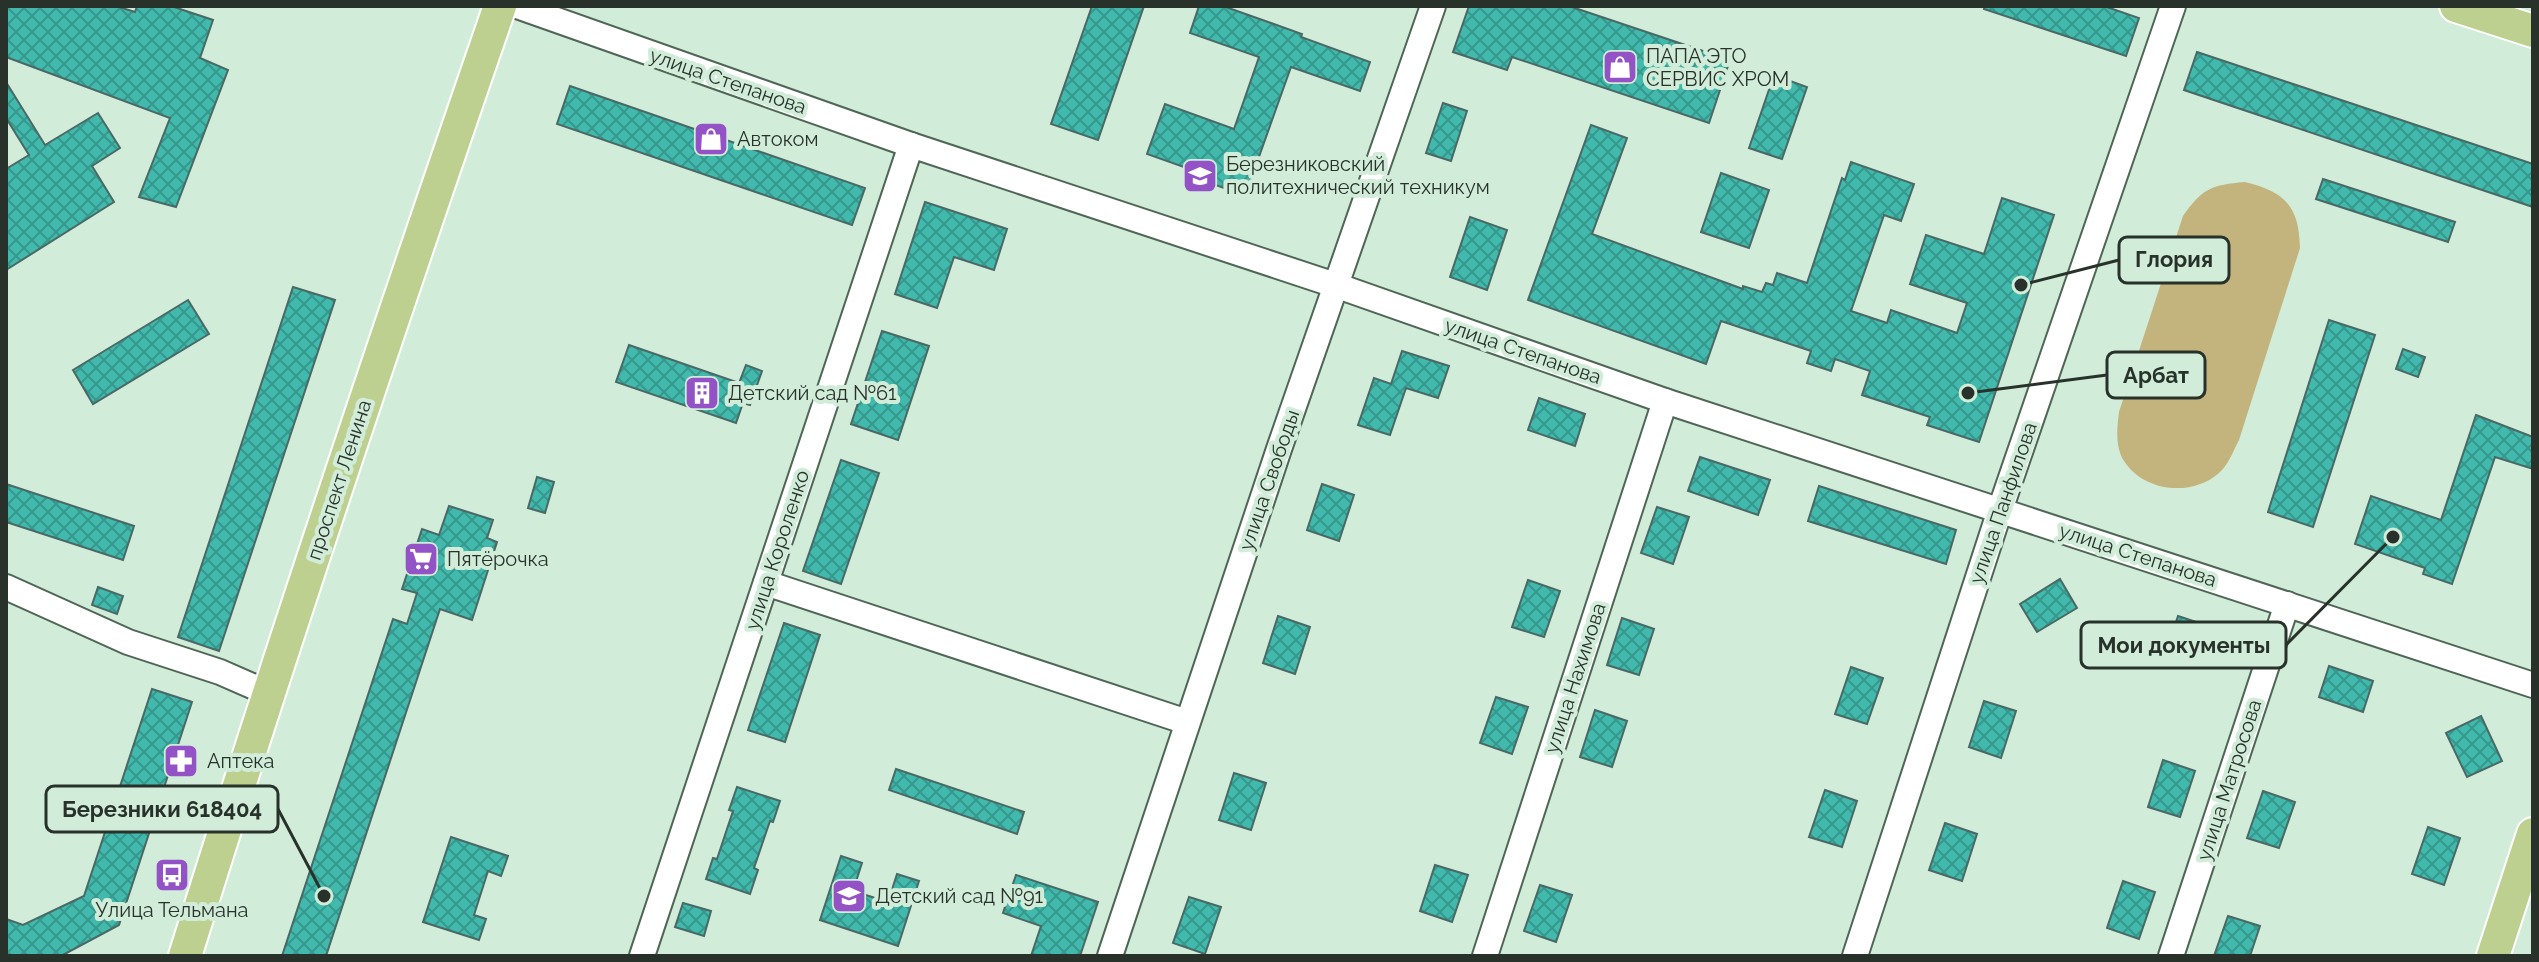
<svg xmlns="http://www.w3.org/2000/svg" width="2539" height="962" font-family="Raleway,sans-serif">
	<style>
		.grass { fill: #c3b37d }
		.building { fill: url(#building-cross-hatch); stroke: #496965; stroke-width: 2 }
		.lines { fill: none; stroke-linecap: round; stroke-linejoin: round }
		.minor-casing { stroke: #4f6656; stroke-width: 28 }
		.major-casing { stroke: #fff; stroke-width: 36 }
		.minor { stroke: #fff; stroke-width: 24 }
		.major { stroke: #bdd08f; stroke-width: 32 }
		.labels { text-anchor: middle; dominant-baseline: central; stroke-width: 8; stroke-linejoin: round; paint-order: stroke }
		.poi-label { font-size: 20px; fill: #28322b; stroke: #d1ecd8; text-anchor: start }
		.street-label { font-size: 20px; fill: #28322b; stroke: #d1ecd8 }
		.leader { fill: none; stroke: #28322b; stroke-width: 3 }
		.callout-dot { fill: #28322b; stroke: #d1ecd8; stroke-width: 3 }
		.callout { fill: #d1ecd8; stroke: #28322b; stroke-width: 3 }
		.callout-label { font-size: 22px; text-anchor: middle; font-weight: bold; fill: #28322b }
	</style>
	<defs>
		<pattern id="building-cross-hatch" width="8" height="8" patternUnits="userSpaceOnUse" patternTransform="scale(2)"><rect width="8" height="8" fill="#41baad"/><path d="M0 0l8 8M0 8l8-8" fill="none" stroke="#36988d"/></pattern>
	</defs>
	<rect width="100%" height="100%" fill="#d1ecd8"/>
	<path class="grass" d="M2245,182C2286,192 2299,207 2300,248L2239,440C2233,451 2229,464 2219,473C2192,497 2144,492 2124,461C2115,447 2117,428 2119,412L2183,216C2203,188 2211,185 2245,182Z"/>
	<g class="building">
		<path d="M6,6H116L135,12L137,6H171L213,20L200,58L228,70L176,207L139,197L170,118L6,57Z"/>
		<path d="M1092,6H1144L1098,140L1051,124Z"/>
		<path d="M1199,6H1223L1302,34L1301,37L1370,62L1360,91L1291,67L1245,196L1213,184L1215,178L1147,154L1165,104L1234,129L1259,57L1190,33Z"/>
		<path d="M1469,6H1569L1730,60L1709,123L1512,57L1507,70L1453,52Z"/>
		<path d="M1984,6H2104L2139,18L2126,56L1984,9Z"/>
		<path d="M2197,52L2533,164V207L2184,90Z"/>
		<path d="M1774,75L1807,87L1782,159L1749,148Z"/>
		<path d="M6,82L45,145L98,113L120,148L92,166L114,202L6,270V169L29,155L6,118Z"/>
		<path d="M570,86L865,188L852,225L557,124Z"/>
		<path d="M1443,103L1467,111L1451,161L1426,153Z"/>
		<path d="M1591,125L1627,138L1592,234L1743,289V286L1762,292L1766,283L1773,285L1777,273L1807,283L1842,178L1845,180L1851,162L1914,184L1901,221L1884,215L1851,311L1887,323L1891,310L1957,333L1967,303L1910,284L1926,235L1984,254L2002,198L2054,215L1979,442L1927,425L1930,417L1862,395L1870,371L1835,359L1831,371L1807,363L1811,351L1721,321L1706,364L1528,300Z"/>
		<path d="M1721,173L1769,190L1749,248L1701,232Z"/>
		<path d="M2323,179L2455,222L2448,242L2316,199Z"/>
		<path d="M925,202L1007,229L994,270L954,257L937,308L895,294Z"/>
		<path d="M1470,217L1507,230L1487,290L1450,277Z"/>
		<path d="M293,287L335,300L219,651L178,637Z"/>
		<path d="M188,300L209,334L93,404L73,370Z"/>
		<path d="M2329,320L2375,335L2313,527L2268,512Z"/>
		<path d="M882,331L929,346L898,440L851,424Z"/>
		<path d="M629,345L739,383L746,365L762,371L750,405L743,403L736,423L616,382Z"/>
		<path d="M2403,349L2425,357L2418,377L2396,369Z"/>
		<path d="M1402,351L1449,366L1438,398L1406,388L1390,435L1358,425L1374,378L1391,384Z"/>
		<path d="M1539,398L1585,414L1575,446L1528,430Z"/>
		<path d="M2476,415L2533,437V469L2495,457L2452,584L2423,574L2425,568L2355,544L2371,496L2441,520Z"/>
		<path d="M1700,457L1770,480L1758,515L1688,491Z"/>
		<path d="M841,460L879,473L841,584L803,571Z"/>
		<path d="M537,477L554,482L545,513L528,508Z"/>
		<path d="M6,484L134,526L123,560L6,522Z"/>
		<path d="M1322,484L1354,495L1339,541L1307,530Z"/>
		<path d="M1819,486L1956,530L1946,564L1808,521Z"/>
		<path d="M449,506L493,520L487,538L497,542L472,620L440,609L326,956H282L393,619L407,624L417,593L402,589L422,529L439,535Z"/>
		<path d="M1657,507L1689,517L1673,564L1641,553Z"/>
		<path d="M2060,579L2077,608L2037,632L2020,604Z"/>
		<path d="M1528,580L1560,591L1544,637L1512,627Z"/>
		<path d="M98,587L123,596L117,614L92,605Z"/>
		<path d="M1278,616L1310,627L1295,674L1263,663Z"/>
		<path d="M2178,616L2223,631L2212,662L2168,647Z"/>
		<path d="M1622,618L1654,629L1639,675L1607,665Z"/>
		<path d="M784,623L820,635L785,742L748,730Z"/>
		<path d="M2329,666L2373,681L2363,712L2319,697Z"/>
		<path d="M1851,667L1883,678L1867,724L1835,714Z"/>
		<path d="M152,689L192,702L119,925L61,956H6V919L23,925L84,896Z"/>
		<path d="M1496,697L1528,707L1512,754L1480,743Z"/>
		<path d="M1984,701L2016,711L2001,758L1969,747Z"/>
		<path d="M1595,710L1627,721L1612,767L1580,757Z"/>
		<path d="M2481,716L2502,761L2467,777L2446,733Z"/>
		<path d="M2163,760L2195,771L2180,817L2148,807Z"/>
		<path d="M896,769L1024,812L1017,834L889,790Z"/>
		<path d="M1234,773L1266,783L1251,830L1219,820Z"/>
		<path d="M737,787L780,801L773,822L770,821L754,868L758,870L750,894L706,879L713,858L717,859L733,811L729,810Z"/>
		<path d="M1825,790L1857,801L1842,847L1809,837Z"/>
		<path d="M2263,791L2295,802L2279,848L2247,838Z"/>
		<path d="M1945,823L1977,834L1962,881L1929,870Z"/>
		<path d="M2428,827L2460,838L2444,885L2412,874Z"/>
		<path d="M451,837L508,856L501,876L488,871L474,915L486,919L479,940L423,922Z"/>
		<path d="M841,856L862,863L853,891L888,902L897,874L919,881L898,946L820,920Z"/>
		<path d="M1435,865L1468,875L1452,922L1420,911Z"/>
		<path d="M1016,875L1098,902L1080,956H1031L1041,926L1003,913Z"/>
		<path d="M2123,881L2155,892L2139,939L2107,928Z"/>
		<path d="M1540,885L1572,895L1556,942L1524,931Z"/>
		<path d="M1189,897L1221,907L1205,954L1173,943Z"/>
		<path d="M683,903L711,911L704,936L675,927Z"/>
		<path d="M2228,916L2260,926L2250,956H2214Z"/>
	</g>
	<g class="lines">
		<g class="minor-casing">
			<g id="minor">
				<path d="M517,6L911,145L1335,285L1665,401L2533,685"/>
				<path d="M766,583L1187,722"/>
				<path d="M6,587L128,642L220,672L268,693"/>
				<path d="M642,956L911,145"/>
				<path d="M1110,956L1279,449L1433,6"/>
				<path d="M1485,956L1665,401"/>
				<path d="M1855,956L2000,510L2173,6"/>
				<path d="M2171,956L2287,604"/>
			</g>
		</g>
		<g class="major-casing">
			<g id="major">
				<path d="M2456,6L2533,31"/>
				<path d="M185,956C285,637 391,321 500,6"/>
				<path d="M2493,956L2533,834"/>
			</g>
		</g>
		<use href="#minor" class="minor"/>
		<use href="#major" class="major"/>
	</g>
	<defs>
		<g id="shop-square" transform="scale(1.8)"><rect x="-9" y="-9" width="18" height="18" rx="4" fill="#9452c7" stroke="#d1ecd8"/><path d="M-5-2.5h2.3a2.7 3.5 0 0 1 5.4 0H5L5.5 6h-11ZM-1.5-2.5h3a1.5 2.3 0 0 0-3 0Z" fill="#fff"/></g>
		<g id="university-square" transform="scale(1.8)"><rect x="-9" y="-9" width="18" height="18" rx="4" fill="#9452c7" stroke="#d1ecd8"/><path d="M0-5L7-2L0 1L-7-2ZM-4 1L0 2.5L4 1V4Q0 6-4 4Z" fill="#fff"/></g>
		<g id="building-square" transform="scale(1.8)"><rect x="-9" y="-9" width="18" height="18" rx="4" fill="#9452c7" stroke="#d1ecd8"/><path d="M-4-6H4V6H1V3H-1V6H-4ZM-2.5-4.3h1.7v1.8h-1.7ZM.8-4.3h1.7v1.8H.8ZM-2.5-1h1.7V.8h-1.7ZM.8-1h1.7V.8H.8Z" fill="#fff"/></g>
		<g id="supermarket-square" transform="scale(1.8)"><rect x="-9" y="-9" width="18" height="18" rx="4" fill="#9452c7" stroke="#d1ecd8"/><path d="M-6-5.5h2.5l.6 2H6L4.5 2H-2.5L-4.4-4H-6ZM-1.5 3.2a1.3 1.3 0 1 0 .1 0ZM3 3.2a1.3 1.3 0 1 0 .1 0Z" fill="#fff"/></g>
		<g id="pharmacy-square" transform="scale(1.8)"><rect x="-9" y="-9" width="18" height="18" rx="4" fill="#9452c7" stroke="#d1ecd8"/><path d="M-2-6h4v4h4v4h-4v4h-4v-4h-4v-4h4Z" fill="#fff"/></g>
		<g id="bus-square" transform="scale(1.8)"><rect x="-9" y="-9" width="18" height="18" rx="4" fill="#9452c7" stroke="#d1ecd8"/><path d="M-5-6H5V4H4V6H2V4H-2V6H-4V4H-5ZM-3.5-4V0h7V-4ZM-3.5 1.2v1.5H-2V1.2ZM2 1.2v1.5H3.5V1.2Z" fill="#fff"/></g>
		<g id="school-square" transform="scale(1.8)"><rect x="-9" y="-9" width="18" height="18" rx="4" fill="#9452c7" stroke="#d1ecd8"/><path d="M0-5L7-2L0 1L-7-2ZM-4 1L0 2.5L4 1V4Q0 6-4 4Z" fill="#fff"/></g>
	</defs>
	<g fill-rule="evenodd">
		<use href="#shop-square" x="1620" y="67"/>
		<use href="#shop-square" x="711" y="139"/>
		<use href="#university-square" x="1200" y="176"/>
		<use href="#building-square" x="702" y="393"/>
		<use href="#supermarket-square" x="421" y="559"/>
		<use href="#pharmacy-square" x="181" y="761"/>
		<use href="#bus-square" x="172" y="875"/>
		<use href="#school-square" x="849" y="896"/>
	</g>
	<g class="labels">
		<g class="poi-label">
			<text x="1646" y="56">ПАПА ЭТО<tspan x="1646" dy="23">СЕРВИС ХРОМ</tspan></text>
			<text x="737" y="139">Автоком</text>
			<text x="1226" y="164">Березниковский<tspan x="1226" dy="23">политехнический техникум</tspan></text>
			<text x="728" y="393">Детский сад №61</text>
			<text x="447" y="559">Пятёрочка</text>
			<text x="207" y="761">Аптека</text>
			<text x="875" y="896">Детский сад №91</text>
			<text x="172" y="910" text-anchor="middle">Улица Тельмана</text>
		</g>
		<g class="street-label">
			<text transform="translate(728 81) rotate(19)">улица Степанова</text>
			<text transform="translate(1523 351) rotate(19)">улица Степанова</text>
			<text transform="translate(339 480) rotate(-72)">проспект Ленина</text>
			<text transform="translate(1269 480) rotate(-71)">улица Свободы</text>
			<text transform="translate(2003 503) rotate(-71)">улица Панфилова</text>
			<text transform="translate(777 550) rotate(-72)">улица Короленко</text>
			<text transform="translate(2138 555) rotate(18)">улица Степанова</text>
			<text transform="translate(1575 678) rotate(-72)">улица Нахимова</text>
			<text transform="translate(2229 780) rotate(-72)">улица Матросова</text>
		</g>
	</g>
	<path class="leader" d="M2021 285L2119 260M1968 393L2107 375M2393 537L2286 645M324 896L278 809"/>
	<g class="callout-dot">
		<circle cx="2021" cy="285" r="8"/>
		<circle cx="1968" cy="393" r="8"/>
		<circle cx="2393" cy="537" r="8"/>
		<circle cx="324" cy="896" r="8"/>
	</g>
	<g class="callout">
		<rect x="2119" y="237" width="110" height="46" rx="8"/>
		<rect x="2107" y="352" width="98" height="46" rx="8"/>
		<rect x="2081" y="622" width="205" height="46" rx="8"/>
		<rect x="46" y="786" width="232" height="46" rx="8"/>
	</g>
	<g class="callout-label">
		<text x="2174" y="267">Глория</text>
		<text x="2156" y="383">Арбат</text>
		<text x="2184" y="653">Мои документы</text>
		<text x="162" y="817">Березники 618404</text>
	</g>
	<rect width="2539" height="962" fill="none" stroke="#28322b" stroke-width="16"/>
</svg>
